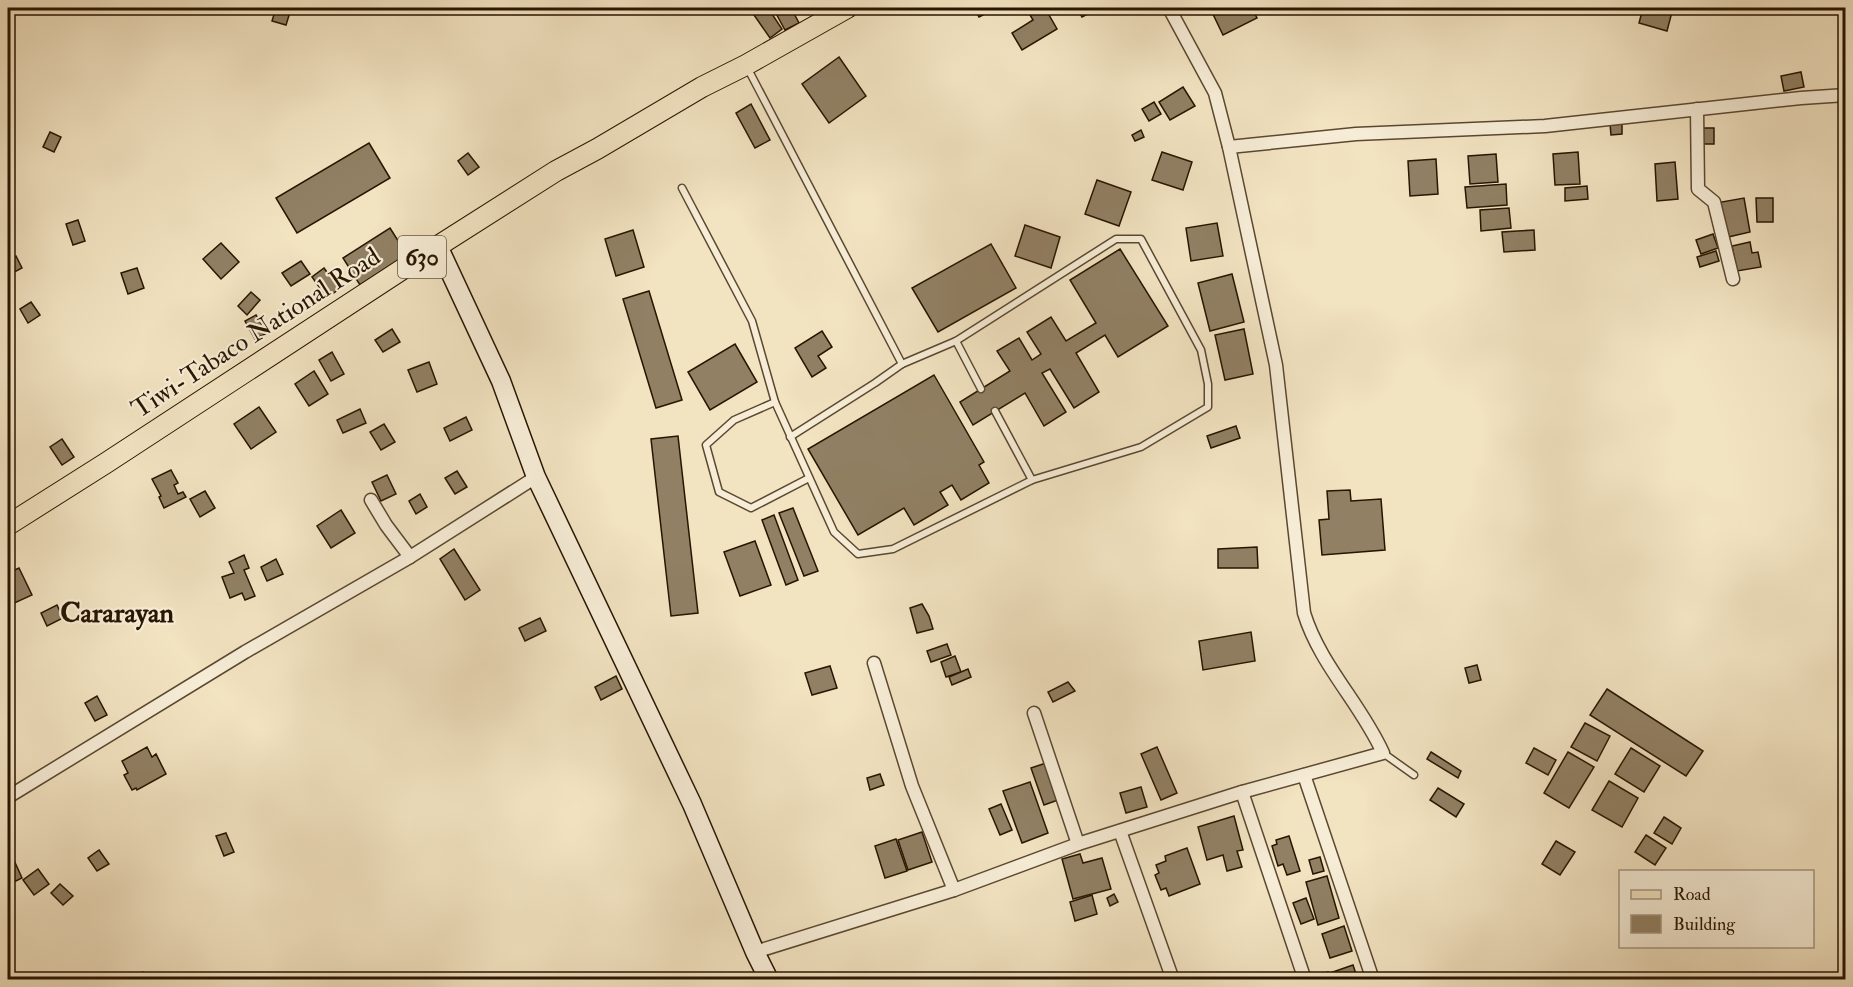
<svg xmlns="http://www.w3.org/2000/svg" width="1853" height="987" font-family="'IM FELL Double Pica',serif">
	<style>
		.building { fill: #918064; stroke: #271500; stroke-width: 1.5 }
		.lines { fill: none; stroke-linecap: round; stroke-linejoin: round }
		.service-casing { stroke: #5a4830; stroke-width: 9 }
		.minor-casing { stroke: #5a4830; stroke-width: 15 }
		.secondary-casing { stroke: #271500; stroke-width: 21 }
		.primary-casing { stroke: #271500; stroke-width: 22 }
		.service { stroke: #f7edd7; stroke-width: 6 }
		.minor { stroke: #f7edd7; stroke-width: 12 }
		.secondary { stroke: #f7edd7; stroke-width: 18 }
		.primary { stroke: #f2e3c1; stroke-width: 20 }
		.labels { text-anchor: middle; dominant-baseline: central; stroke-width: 4.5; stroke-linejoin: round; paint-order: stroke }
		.shield { fill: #f7edd7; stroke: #655640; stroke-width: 1.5 }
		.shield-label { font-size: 24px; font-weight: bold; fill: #271500 }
		.street-label { font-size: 26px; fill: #271500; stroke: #f7edd7 }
		.quarter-label { font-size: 28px; font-weight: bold; fill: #271500; stroke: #f7edd7 }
	</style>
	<rect width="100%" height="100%" fill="#f2e3c1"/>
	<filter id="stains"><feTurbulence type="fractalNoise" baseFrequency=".00333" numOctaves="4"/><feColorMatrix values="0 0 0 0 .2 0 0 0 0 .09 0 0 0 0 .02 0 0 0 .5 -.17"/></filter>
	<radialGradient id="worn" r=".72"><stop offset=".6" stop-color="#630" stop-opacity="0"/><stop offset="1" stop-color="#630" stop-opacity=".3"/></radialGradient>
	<g class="building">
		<path d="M276,8L291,9L286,25L272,21Z"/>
		<path d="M765,8H768L782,29L770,38L754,15Z"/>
		<path d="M773,8H791L799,23L785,30Z"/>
		<path d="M974,8H997L979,17Z"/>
		<path d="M1026,8H1045L1057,29L1022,50L1012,33L1033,20Z"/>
		<path d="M1077,8H1099L1082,17Z"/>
		<path d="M1210,8H1252L1257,18L1223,35Z"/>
		<path d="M1643,8H1673L1667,31L1639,23Z"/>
		<path d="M839,57L866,96L829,123L802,84Z"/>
		<path d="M1801,72L1804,87L1784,91L1781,76Z"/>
		<path d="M1183,87L1195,106L1170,120L1159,102Z"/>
		<path d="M1154,102L1161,114L1149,121L1142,109Z"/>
		<path d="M751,104L770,140L755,148L736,113Z"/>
		<path d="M1622,123V134L1611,135L1610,124Z"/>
		<rect x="1702" y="128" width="12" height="16"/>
		<path d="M1141,130L1144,137L1135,141L1132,135Z"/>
		<path d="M50,132L61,137L54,152L43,147Z"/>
		<path d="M369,143L390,178L297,233L276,198Z"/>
		<path d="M1162,152L1192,162L1183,190L1152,180Z"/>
		<path d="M1578,152L1580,184L1555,185L1553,154Z"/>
		<path d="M468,153L479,167L468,175L458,161Z"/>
		<path d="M1496,154L1498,182L1470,184L1468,156Z"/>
		<path d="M1436,159L1438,194L1410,196L1408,161Z"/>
		<path d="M1675,162L1678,199L1657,201L1655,164Z"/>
		<path d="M1097,180L1131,192L1119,226L1085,214Z"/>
		<path d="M1506,184L1507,205L1467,208L1465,187Z"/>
		<path d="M1587,186L1588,199L1565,201V188Z"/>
		<path d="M1744,198L1750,232L1728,237L1716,203Z"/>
		<path d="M1756,198H1773V222H1757Z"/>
		<path d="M1509,208L1511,228L1481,231L1480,210Z"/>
		<path d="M78,220L85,241L73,245L66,224Z"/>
		<path d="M1217,223L1223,256L1191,261L1186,228Z"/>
		<path d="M1025,225L1060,237L1051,268L1015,256Z"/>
		<path d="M390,228L407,255L360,285L343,258Z"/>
		<path d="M633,230L644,267L616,276L605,239Z"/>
		<path d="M1534,230L1535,250L1504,252L1502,232Z"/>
		<path d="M1713,234L1718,248L1701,254L1696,240Z"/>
		<path d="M1750,242L1752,253L1758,252L1761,267L1737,271L1732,246Z"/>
		<path d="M221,243L239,262L221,279L203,259Z"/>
		<path d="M991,244L1016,288L938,332L912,288Z"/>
		<path d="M1120,249L1168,326L1118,357L1105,335L1076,353L1099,392L1074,408L1050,369L1042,373L1066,412L1044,426L1025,393L973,425L960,402L1010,371L997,351L1019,338L1032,360L1041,354L1027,332L1051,317L1066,341L1096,323L1070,280Z"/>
		<path d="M1716,251L1719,261L1700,267L1697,257Z"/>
		<path d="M16,256L22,268L9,275L8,271V260Z"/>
		<path d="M301,261L310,274L291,286L282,273Z"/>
		<path d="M137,268L144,288L128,294L121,273Z"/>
		<path d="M324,268L339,289L327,298L312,277Z"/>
		<path d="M1232,274L1244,322L1210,331L1198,283Z"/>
		<path d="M649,291L682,400L656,408L623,299Z"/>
		<path d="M251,292L260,300L247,315L238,306Z"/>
		<path d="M31,302L40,315L28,323L20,309Z"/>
		<path d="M256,315L267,333L255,339L245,321Z"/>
		<path d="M392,329L400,342L383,352L375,340Z"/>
		<path d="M1244,329L1253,374L1225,380L1215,335Z"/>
		<path d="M822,331L832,347L818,356L826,368L812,377L795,348Z"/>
		<path d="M735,344L757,382L710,410L688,372Z"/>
		<path d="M332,352L344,374L331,381L319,360Z"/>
		<path d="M429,362L437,384L417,392L408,370Z"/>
		<path d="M314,371L328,394L309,406L295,384Z"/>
		<path d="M934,375L984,462L979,465L989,483L961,500L952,485L940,492L948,505L914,525L904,508L858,535L808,449Z"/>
		<path d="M259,407L276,432L251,449L234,424Z"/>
		<path d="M360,409L366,423L343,433L337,420Z"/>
		<path d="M466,417L472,430L450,441L444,428Z"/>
		<path d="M384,424L395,442L381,450L370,432Z"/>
		<path d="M1236,426L1240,438L1211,448L1207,436Z"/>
		<path d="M678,436L698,613L671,616L651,439Z"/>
		<path d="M62,439L74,457L62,465L50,447Z"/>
		<path d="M171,470L178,483L174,485L178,494L183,492L186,497L164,508L159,497L161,496L152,479Z"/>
		<path d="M457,471L467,487L455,494L445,478Z"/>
		<path d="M387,475L396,494L381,501L372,482Z"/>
		<path d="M1350,490L1351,501L1381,499L1385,550L1322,555L1319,520L1329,519L1327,491Z"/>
		<path d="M205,491L215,508L200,517L190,499Z"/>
		<path d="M420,494L427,507L416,514L409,501Z"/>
		<path d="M793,508L818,571L804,576L779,513Z"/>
		<path d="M341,510L355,533L331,548L317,526Z"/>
		<path d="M774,515L798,580L786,585L762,520Z"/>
		<path d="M755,541L771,585L740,596L724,552Z"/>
		<path d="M1257,547L1258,568H1218V549Z"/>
		<path d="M454,549L480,590L465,600L440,559Z"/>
		<path d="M244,555L249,568L244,570L255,596L245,600L242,593L230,598L222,577L234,573L229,562Z"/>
		<path d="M276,559L283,574L267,581L261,567Z"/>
		<path d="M19,568L32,595L10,605L8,600V573Z"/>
		<path d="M922,604L929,616L933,629L917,633L910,608Z"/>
		<path d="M57,605L63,618L47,626L41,613Z"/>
		<path d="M540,618L546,631L525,641L519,628Z"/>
		<path d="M1251,632L1255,661L1203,670L1199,641Z"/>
		<path d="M947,644L951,655L931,662L927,651Z"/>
		<path d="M955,656L961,672L946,677L941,662Z"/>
		<path d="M1477,665L1481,680L1469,683L1465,668Z"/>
		<path d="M830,666L837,688L812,695L805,673Z"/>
		<path d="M968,669L971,677L952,685L949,677Z"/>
		<path d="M616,676L622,689L601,700L595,687Z"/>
		<path d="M1068,682L1075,691L1053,702L1048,692Z"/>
		<path d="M1607,689L1703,751L1686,776L1590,715Z"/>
		<path d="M97,696L107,715L95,721L85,703Z"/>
		<path d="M8,709L13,725L8,726Z"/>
		<path d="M1585,723L1610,736L1597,761L1571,747Z"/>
		<path d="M147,747L152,757L156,754L166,774L137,790L136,788L132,790L124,775L128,773L122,761Z"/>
		<path d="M1157,747L1177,793L1161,800L1141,754Z"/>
		<path d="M1534,748L1556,760L1548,775L1526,763Z"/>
		<path d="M1631,748L1660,766L1644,792L1615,774Z"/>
		<path d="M1431,752L1461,771L1458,778L1427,759Z"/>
		<path d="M1568,752L1594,767L1569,808L1544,793Z"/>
		<path d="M1046,763L1058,800L1044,805L1031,768Z"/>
		<path d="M880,774L884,785L870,790L867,778Z"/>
		<path d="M1609,781L1638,798L1622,827L1592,810Z"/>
		<path d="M1030,782L1048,833L1022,843L1003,791Z"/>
		<path d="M1141,787L1147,807L1126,813L1120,793Z"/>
		<path d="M1438,788L1464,804L1456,817L1430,800Z"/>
		<path d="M1001,804L1012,830L1000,835L989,809Z"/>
		<path d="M1234,816L1243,850L1237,851L1242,867L1227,871L1223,855L1207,860L1198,827Z"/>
		<path d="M1664,817L1681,828L1672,844L1654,833Z"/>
		<path d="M922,832L932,862L908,870L898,840Z"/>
		<path d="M226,833L234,852L224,856L216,836Z"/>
		<path d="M1646,835L1666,848L1655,865L1635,852Z"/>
		<path d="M1289,836L1300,871L1287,875L1283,864L1278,866L1272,846L1277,844L1276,840Z"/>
		<path d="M896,839L907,871L885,878L875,846Z"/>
		<path d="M1556,841L1575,852L1560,875L1542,864Z"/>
		<path d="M1187,848L1200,884L1169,896L1166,888L1161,890L1155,875L1159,873L1156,865L1166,861L1165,856Z"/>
		<path d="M99,850L109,864L97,871L88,858Z"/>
		<path d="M1080,854L1083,863L1102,858L1111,889L1073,899L1062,859Z"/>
		<path d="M1320,857L1324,871L1313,874L1309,860Z"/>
		<path d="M13,858L22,878L8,885V860Z"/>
		<path d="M38,869L49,884L34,895L23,880Z"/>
		<path d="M1327,876L1339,918L1318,925L1306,882Z"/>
		<path d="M60,884L73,896L63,905L51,893Z"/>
		<path d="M1114,894L1118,902L1110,906L1107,898Z"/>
		<path d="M1092,895L1097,914L1075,921L1070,902Z"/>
		<path d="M1306,898L1314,919L1301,924L1293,903Z"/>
		<path d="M1344,926L1352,951L1330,958L1322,934Z"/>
		<path d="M1353,965L1358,980H1332L1330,973Z"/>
		<path d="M143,972L150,980H134Z"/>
		<path d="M1328,972L1331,980H1318L1317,976Z"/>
	</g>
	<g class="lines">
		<g class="service-casing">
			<g id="service">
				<path d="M748,69L902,364L875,383L790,437"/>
				<path d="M682,188L752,321L775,402L834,532L858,554L893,549L1032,480L1141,447L1208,407V384L1201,350L1141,239H1116L956,341L902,364"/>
				<path d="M956,341L981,389"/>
				<path d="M775,402L734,420L706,445L719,492L751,508L809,478"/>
				<path d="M995,411L1032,480"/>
				<path d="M1383,753L1414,775"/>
			</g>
		</g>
		<g class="minor-casing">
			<g id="minor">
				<path d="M1697,109L1698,189L1714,202L1733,279"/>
				<path d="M1229,147L1356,134L1545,126L1801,98L1846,95"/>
				<path d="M371,500L386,525L410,557"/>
				<path d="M874,663L912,786L954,890"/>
				<path d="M1034,713L1078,844"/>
				<path d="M1304,775L1373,980"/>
				<path d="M1242,792L1305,980"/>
				<path d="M8,797L245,652L410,557L536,477"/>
				<path d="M1120,831L1173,980"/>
				<path d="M755,952L954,890L1078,844L1242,792L1383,753C1361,704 1320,665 1304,613L1276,365L1229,147L1215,93L1169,8"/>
			</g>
		</g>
		<g class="secondary-casing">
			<path id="secondary" d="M438,246L501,381L536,477L692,804L755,952L769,980"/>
		</g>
		<g class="primary-casing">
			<path id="primary" d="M8,525L106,463L438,246L556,171L597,149L702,87L746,65L847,8"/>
		</g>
		<use href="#service" class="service"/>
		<use href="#minor" class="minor"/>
		<use href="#secondary" class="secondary"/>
		<use href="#primary" class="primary"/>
	</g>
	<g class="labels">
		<rect class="shield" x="398" y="236" width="48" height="42" rx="4.5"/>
		<g class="shield-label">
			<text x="422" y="257">630</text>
		</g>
		<g class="street-label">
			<text transform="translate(256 333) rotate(-33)">Tiwi-Tabaco National Road</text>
		</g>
		<g class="quarter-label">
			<text x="117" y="613">Cararayan</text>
		</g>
	</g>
	<rect width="1853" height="987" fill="none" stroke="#f2e3c1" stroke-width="30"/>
	<rect x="9" y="9" width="1835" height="969" fill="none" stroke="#271500" stroke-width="3"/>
	<rect x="15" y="15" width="1823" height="957" fill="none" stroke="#271500" stroke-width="1.5"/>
	<rect x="1619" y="870" width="195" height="78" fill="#f7edd7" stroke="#a49781" stroke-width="1.5"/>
	<rect x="1631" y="890" width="30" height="9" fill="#f2e3c1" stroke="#a49781" stroke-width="1.5"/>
	<text x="1673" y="900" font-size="18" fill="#271500">Road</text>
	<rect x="1631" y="915" width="30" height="18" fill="#918064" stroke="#a49781" stroke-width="1.5"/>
	<text x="1673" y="930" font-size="18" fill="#271500">Building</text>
	<rect width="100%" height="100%" filter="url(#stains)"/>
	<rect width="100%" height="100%" fill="url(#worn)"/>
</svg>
